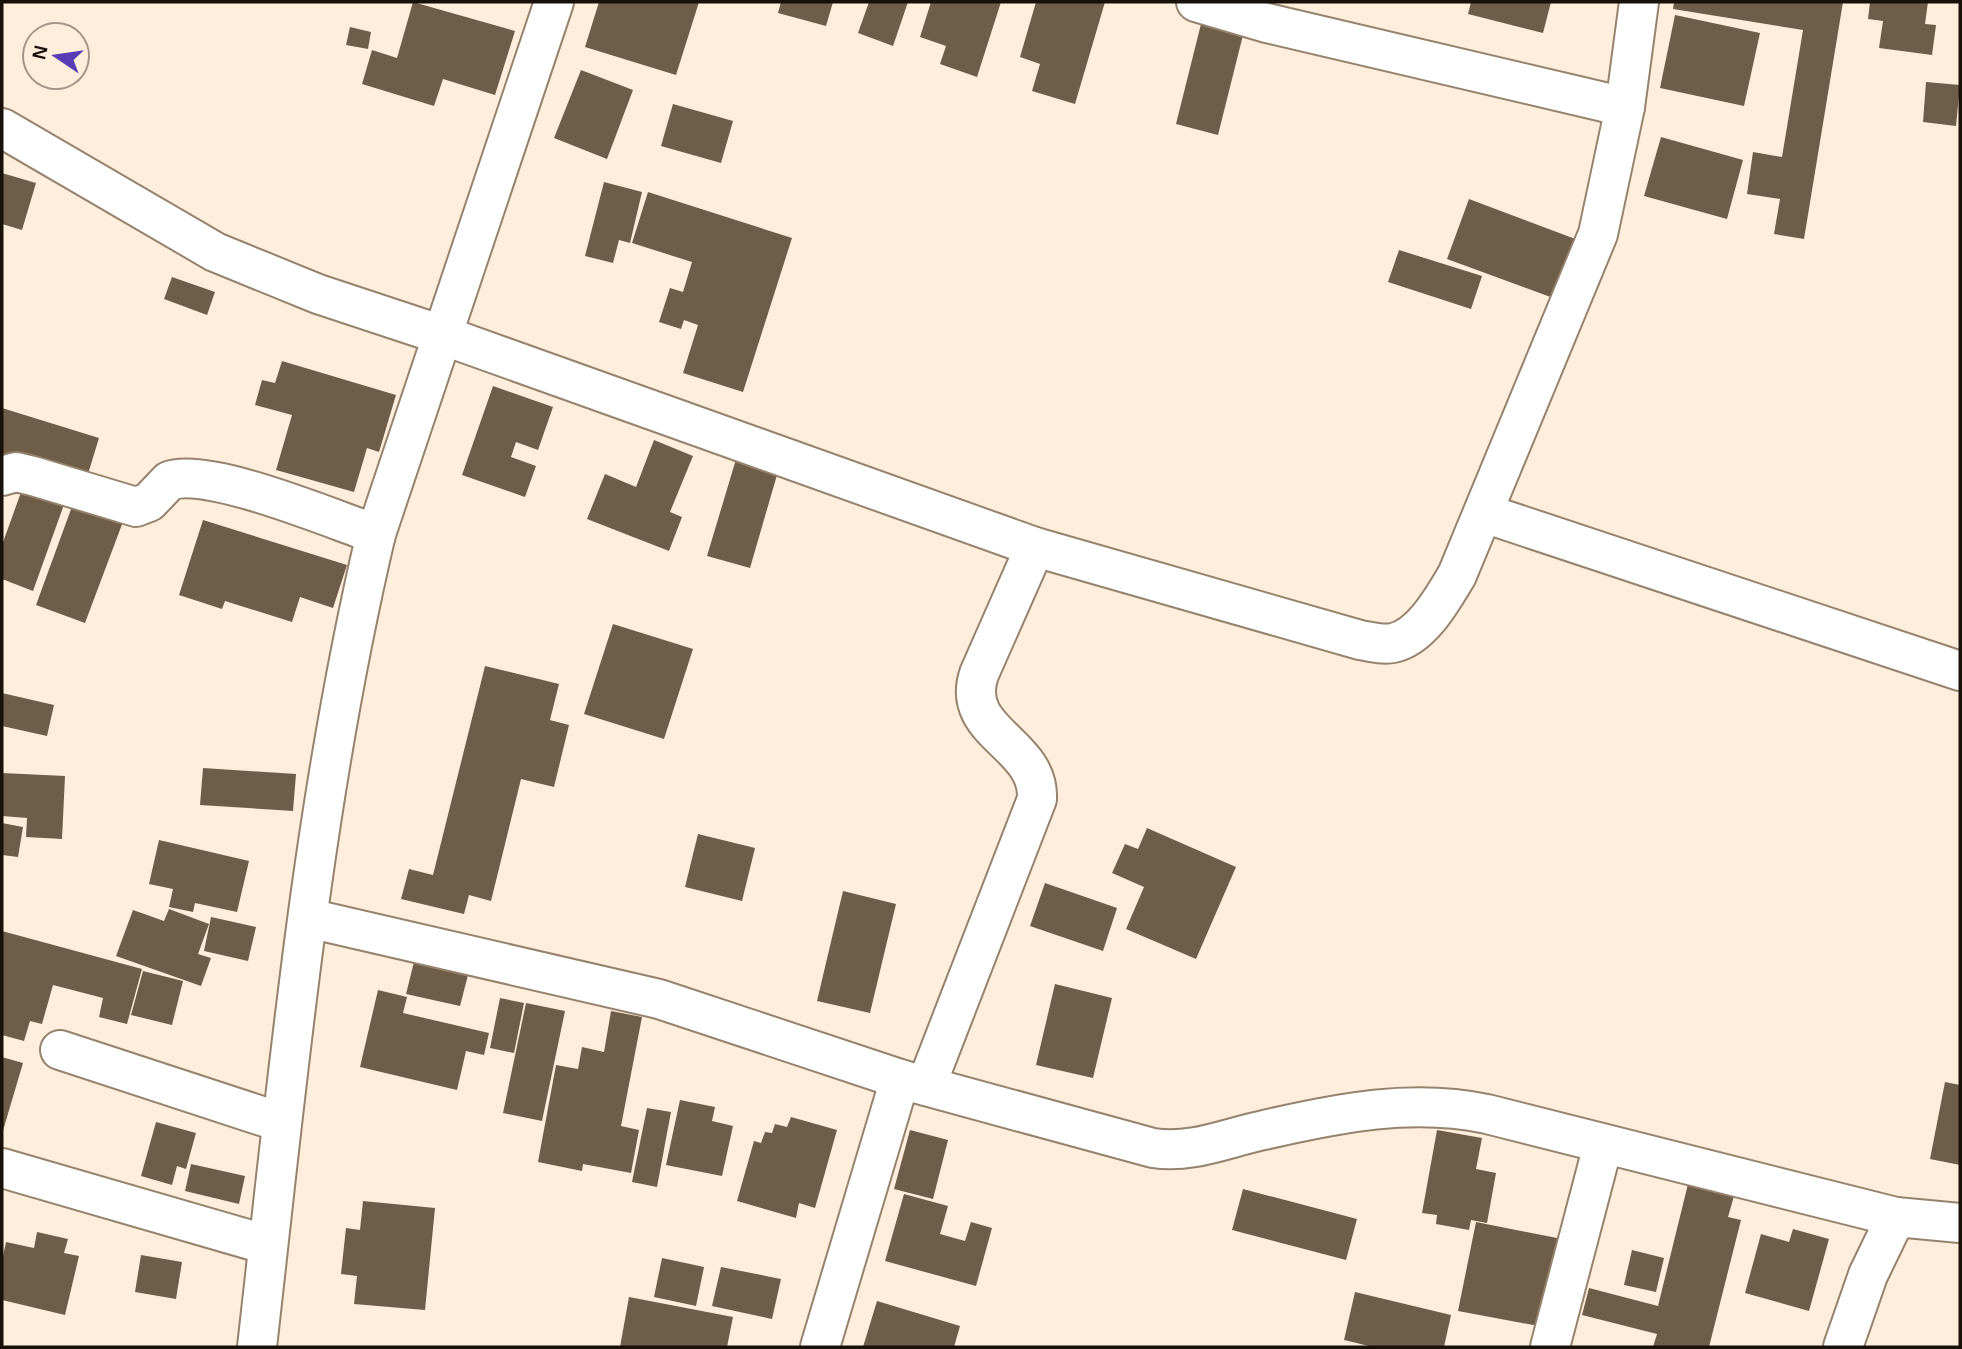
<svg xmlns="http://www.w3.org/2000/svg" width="1962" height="1349" font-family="Helvetica,sans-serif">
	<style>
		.building { fill: #6e5d49 }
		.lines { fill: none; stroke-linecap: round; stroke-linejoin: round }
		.minor-casing { stroke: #95836e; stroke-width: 42 }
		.minor { stroke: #fff; stroke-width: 38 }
	</style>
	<rect width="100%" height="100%" fill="#ffeedc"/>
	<g class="building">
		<path d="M413,2L515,31L495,95L443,79L434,106L362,84L372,50L397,58Z"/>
		<path d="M599,2H699L676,75L585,47Z"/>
		<path d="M781,2H833L826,26L778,13Z"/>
		<path d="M869,2H908L893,46L858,33Z"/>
		<path d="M931,2H1001L977,77L940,64L946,46L920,37Z"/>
		<path d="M1036,2H1105L1075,104L1032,91L1040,64L1020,57Z"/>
		<path d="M1471,2H1551L1543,33L1468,14Z"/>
		<path d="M1674,2H1843L1804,239L1774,234L1780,199L1747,194L1753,152L1782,157L1803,30L1673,9Z"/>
		<path d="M1870,2H1928L1925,24L1936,25L1932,55L1879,48L1883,21L1868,19Z"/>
		<path d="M1675,15L1760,33L1744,106L1660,88Z"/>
		<path d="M1201,24L1243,35L1218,135L1176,124Z"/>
		<path d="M350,27L371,32L368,49L346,45Z"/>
		<path d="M581,70L633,90L607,159L554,138Z"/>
		<path d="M1926,82L1960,85L1956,126L1923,122Z"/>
		<path d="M673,104L733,121L721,163L661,146Z"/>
		<path d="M1661,137L1743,160L1727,219L1644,196Z"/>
		<path d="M2,173L36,183L22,230L2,224Z"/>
		<path d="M604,182L642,192L630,243L619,240L613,263L585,256Z"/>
		<path d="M648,192L792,238L743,392L683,373L698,325L684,320L681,329L659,322L670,288L683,292L692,262L632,243Z"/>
		<path d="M1469,199L1578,240L1556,299L1447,259Z"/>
		<path d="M1399,250L1482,276L1471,309L1388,282Z"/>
		<path d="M172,277L215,292L207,315L164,299Z"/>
		<path d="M282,361L396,395L379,452L367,448L354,492L276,470L292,415L255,405L262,380L275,383Z"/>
		<path d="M493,386L553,407L538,450L516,442L511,457L536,466L525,497L462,475Z"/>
		<path d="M2,408L99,438L88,474L38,466L2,455Z"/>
		<path d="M654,440L693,456L670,512L682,517L669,551L587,519L605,474L636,487Z"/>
		<path d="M737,456L779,468L750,568L707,556Z"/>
		<path d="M24,484L66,499L33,591L2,579V545Z"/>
		<path d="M74,501L124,519L85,623L36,605Z"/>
		<path d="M203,520L347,565L333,608L300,597L292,622L225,601L222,609L179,595Z"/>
		<path d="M613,624L693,649L664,739L584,714Z"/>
		<path d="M485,666L559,684L550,720L569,725L554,787L521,779L491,901L469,895L464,914L401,899L409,869L433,875Z"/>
		<path d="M2,693L54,705L47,736L2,726Z"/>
		<path d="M203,768L296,774L293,811L200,805Z"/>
		<path d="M2,773L65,776L62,839L26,837L27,818L2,816Z"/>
		<path d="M2,823L23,827L18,857L2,855Z"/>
		<path d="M1147,828L1236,867L1196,959L1126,929L1144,887L1112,873L1125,844L1138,849Z"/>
		<path d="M698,834L755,848L742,901L685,887Z"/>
		<path d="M159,840L249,861L237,912L195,903L193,912L169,907L173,889L149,884Z"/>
		<path d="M1045,883L1117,908L1103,951L1030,926Z"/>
		<path d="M843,891L896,904L870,1013L817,1001Z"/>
		<path d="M169,909L209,924L198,954L211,958L201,986L116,956L133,910L164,921Z"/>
		<path d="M211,917L256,927L248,961L204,951Z"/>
		<path d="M2,931L142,969L127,1024L99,1017L103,998L53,985L42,1024L30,1021L24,1041L2,1035Z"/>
		<path d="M414,962L468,975L460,1006L406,994Z"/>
		<path d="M143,971L183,981L172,1025L131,1015Z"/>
		<path d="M1055,984L1112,998L1093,1078L1036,1065Z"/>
		<path d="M378,990L407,997L403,1013L489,1033L484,1055L466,1051L457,1090L360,1067Z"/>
		<path d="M500,998L524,1003L514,1053L490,1048Z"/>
		<path d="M526,1003L565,1011L542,1121L503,1113Z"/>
		<path d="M611,1011L642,1017L621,1126L639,1130L631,1173L583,1164L582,1171L538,1162L556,1065L578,1069L582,1047L604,1052Z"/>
		<path d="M2,1057L23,1063L2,1134Z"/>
		<path d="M1945,1082L1960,1085V1165L1930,1159Z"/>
		<path d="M680,1100L715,1107L712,1121L733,1126L722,1176L666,1165Z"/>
		<path d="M647,1108L671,1112L657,1187L632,1182Z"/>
		<path d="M791,1117L837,1130L815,1208L799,1203L796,1218L737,1201L754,1141L761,1143L765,1132L772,1133L775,1124L787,1127Z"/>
		<path d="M156,1122L196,1133L186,1169L177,1166L172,1185L141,1176Z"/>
		<path d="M910,1130L948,1140L933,1199L894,1189Z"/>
		<path d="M1437,1130L1482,1138L1476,1169L1496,1173L1487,1223L1471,1220L1469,1230L1436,1224L1437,1215L1422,1213Z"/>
		<path d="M191,1164L245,1176L239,1204L185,1191Z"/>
		<path d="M1688,1184L1734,1196L1728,1217L1741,1220L1709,1347H1653L1657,1334L1582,1315L1589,1288L1658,1306Z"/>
		<path d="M1243,1189L1357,1219L1346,1260L1232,1230Z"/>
		<path d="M904,1194L948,1206L940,1234L965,1241L971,1222L992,1228L976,1286L885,1261Z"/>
		<path d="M363,1201L435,1208L425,1310L354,1304L357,1276L341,1274L346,1228L360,1230Z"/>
		<path d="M1476,1222L1562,1239L1544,1327L1458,1311Z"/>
		<path d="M1793,1229L1829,1239L1809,1311L1745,1293L1761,1234L1789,1242Z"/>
		<path d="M37,1232L68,1239L64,1253L79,1256L65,1315L2,1300V1261L6,1242L34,1248Z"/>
		<path d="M1632,1250L1664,1258L1656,1292L1624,1285Z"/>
		<path d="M141,1255L182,1262L176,1299L135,1292Z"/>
		<path d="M662,1258L704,1267L696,1306L654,1297Z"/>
		<path d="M721,1267L781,1279L772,1319L712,1306Z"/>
		<path d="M1355,1292L1451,1315L1444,1347H1373L1344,1340Z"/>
		<path d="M629,1297L733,1317L727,1347H620Z"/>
		<path d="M877,1301L960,1326L954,1347H863Z"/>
	</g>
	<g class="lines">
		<g class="minor-casing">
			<g id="minor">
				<path d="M1196,2L1267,23L1625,107"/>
				<path d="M2,128L215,252L318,294L442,335L1035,547L1360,640C1371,642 1383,645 1393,643C1422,637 1443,598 1457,575L1598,234L1625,107L1639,2"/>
				<path d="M2,476L16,472L33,476L136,507L149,502L169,481C207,466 334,520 376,534"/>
				<path d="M1484,513L1960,671"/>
				<path d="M308,918L659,999L900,1079L1153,1148C1192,1154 1226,1138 1264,1130C1338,1113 1412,1098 1487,1114L1896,1217L1960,1223"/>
				<path d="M60,1050L280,1122"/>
				<path d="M926,1086L1037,799C1040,743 959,733 979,674L1035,547"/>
				<path d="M2,1168L268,1245"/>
				<path d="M257,1347C288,1075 313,801 376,534L554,2"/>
				<path d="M820,1347L900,1079"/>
				<path d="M1550,1347L1603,1145"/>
				<path d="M1843,1347L1868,1275L1896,1217"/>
			</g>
		</g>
		<use href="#minor" class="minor"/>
	</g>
	<rect width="1962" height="1349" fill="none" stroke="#18110a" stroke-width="7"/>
	<g transform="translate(56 56) rotate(283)"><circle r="33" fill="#ffeedc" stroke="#a39688" stroke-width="2"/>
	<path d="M0-5L12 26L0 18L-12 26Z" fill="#573db5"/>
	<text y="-10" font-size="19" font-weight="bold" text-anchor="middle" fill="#18110a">N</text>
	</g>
</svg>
